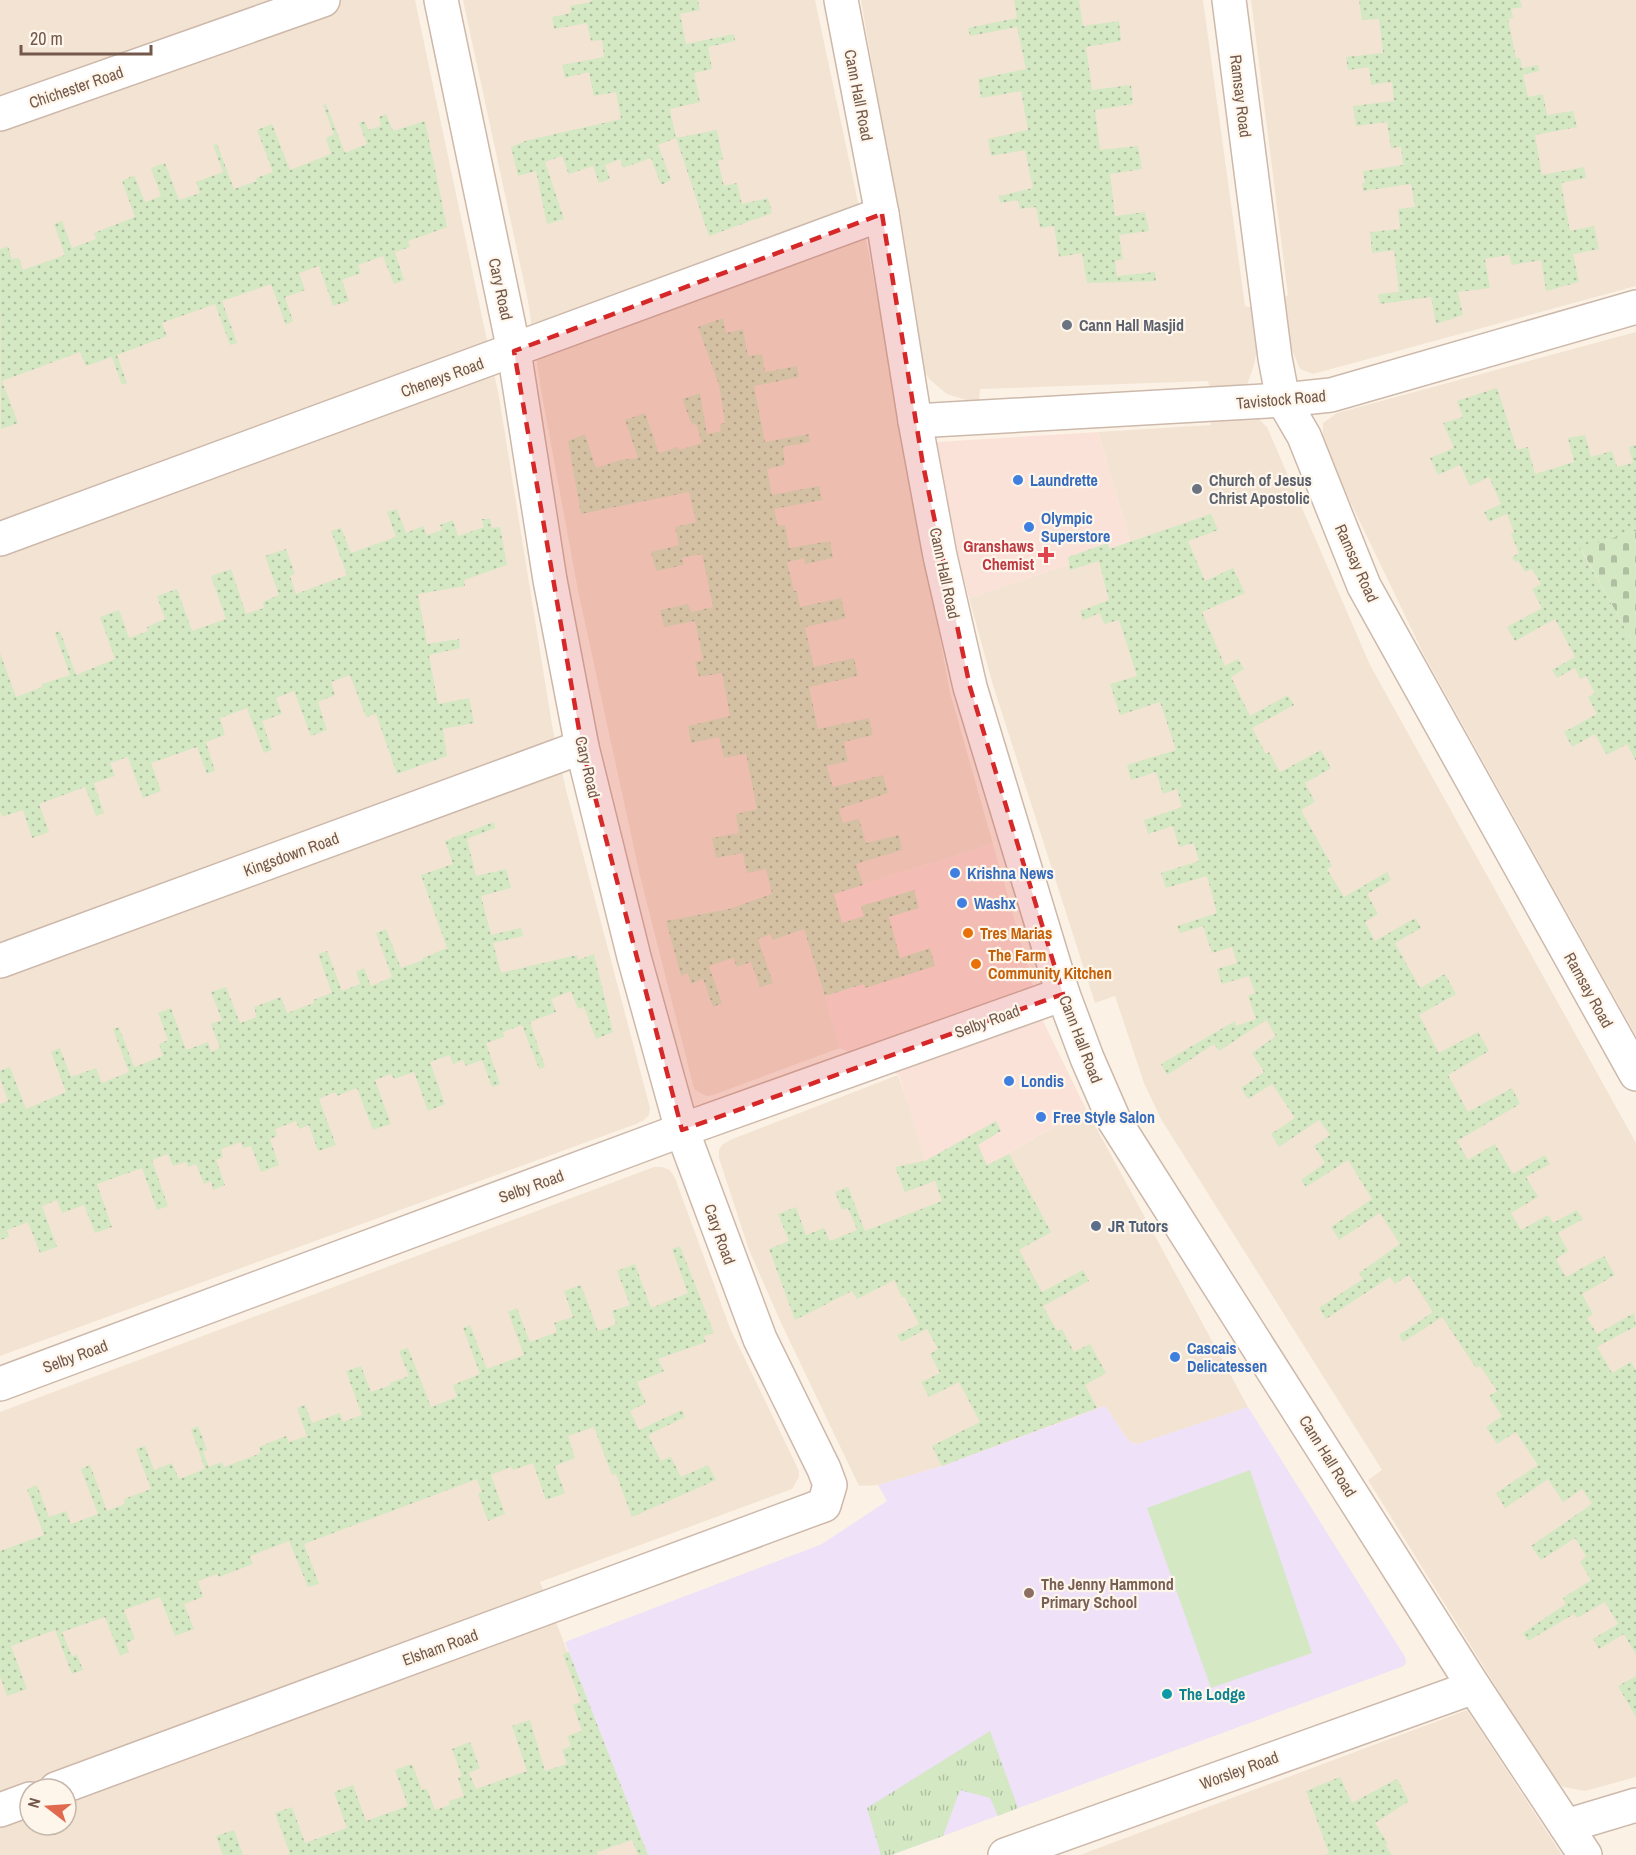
<svg xmlns="http://www.w3.org/2000/svg" width="1636" height="1855" font-family="'Archivo Narrow',sans-serif">
	<style>
		.residential { fill: #f3e3d3; fill-rule: evenodd }
		.commercial { fill: #fbe2d9 }
		.education { fill: #efe1f8 }
		.grass { fill: url(#grass-tufts) }
		.cemetery { fill: url(#cemetery-stones) }
		.garden { fill: url(#garden-dots) }
		.pitch { fill: #d4e8c4 }
		.lines { fill: none; stroke-linecap: round; stroke-linejoin: round }
		.minor-casing { stroke: #cdb9ab; stroke-width: 36 }
		.tertiary-casing { stroke: #cdb9ab; stroke-width: 36 }
		.minor { stroke: #fff; stroke-width: 33 }
		.tertiary { stroke: #fff; stroke-width: 33 }
		.marked { fill: #d62828; fill-opacity: 0.2; stroke: #d62828; stroke-width: 4.5; stroke-dasharray: 12 8; stroke-linejoin: round }
		.worship-dot { fill: #6b7280; stroke: #fef6eb; stroke-width: 2 }
		.shop-dot { fill: #3f7fe0; stroke: #fef6eb; stroke-width: 2 }
		.health-dot { fill: #e0444e; stroke: #fef6eb; stroke-width: 2 }
		.food-dot { fill: #e8710a; stroke: #fef6eb; stroke-width: 2 }
		.service-dot { fill: #5c6f8a; stroke: #fef6eb; stroke-width: 2 }
		.education-dot { fill: #8d6e63; stroke: #fef6eb; stroke-width: 2 }
		.culture-dot { fill: #0f9aa8; stroke: #fef6eb; stroke-width: 2 }
		.labels { text-anchor: middle; dominant-baseline: central; stroke-width: 4.5; stroke-linejoin: round; paint-order: stroke }
		.street-label { font-size: 16px; fill: #73584b; stroke: #fef6eb }
		.worship-label { font-size: 16px; font-weight: bold; fill: #5b616d; stroke: #fef6eb; text-anchor: start }
		.shop-label { font-size: 16px; font-weight: bold; fill: #366cbe; stroke: #fef6eb; text-anchor: start }
		.health-label { font-size: 16px; font-weight: bold; fill: #be3a42; stroke: #fef6eb; text-anchor: end }
		.food-label { font-size: 16px; font-weight: bold; fill: #c56008; stroke: #fef6eb; text-anchor: start }
		.service-label { font-size: 16px; font-weight: bold; fill: #4e5e75; stroke: #fef6eb; text-anchor: start }
		.education-label { font-size: 16px; font-weight: bold; fill: #785e54; stroke: #fef6eb; text-anchor: start }
		.culture-label { font-size: 16px; font-weight: bold; fill: #0d838f; stroke: #fef6eb; text-anchor: start }
	</style>
	<defs>
		<pattern id="grass-tufts" width="24" height="20" patternUnits="userSpaceOnUse" patternTransform="scale(1.5)"><rect width="24" height="20" fill="#d4e8c4"/><path d="M3 7l-1-3M5 7V3M7 7l1-3M15 17l-1-3M17 17v-4M19 17l1-3" fill="none" stroke="#b0bfa1"/></pattern>
		<pattern id="cemetery-stones" width="16" height="16" patternUnits="userSpaceOnUse" patternTransform="scale(1.5)"><rect width="16" height="16" fill="#d4e8c4"/><path d="M2 7V4a2 2 0 0 1 4 0v3zM10 15v-3a2 2 0 0 1 4 0v3z" fill="#b0bfa1"/></pattern>
		<pattern id="garden-dots" width="8" height="8" patternUnits="userSpaceOnUse" patternTransform="scale(1.5)"><rect width="8" height="8" fill="#d4e8c4"/><path d="M2 2h.1M6 6h.1" fill="none" stroke="#b0bfa1" stroke-width="1.8" stroke-linecap="round"/></pattern>
	</defs>
	<rect width="100%" height="100%" fill="#fbf2e5"/>
	<g class="residential">
		<path d="M0,0H415L499,397L552,725L566,790L650,1108L649,1115L644,1120L636,1124L0,1356Z"/>
		<path d="M463,0H815L868,249L950,692L993,844L828,895L855,986L825,996L840,1048L713,1095L706,1096L694,1089L640,876L578,591L541,390L528,301Z"/>
		<path d="M861,0H1203L1245,306L1257,309L1263,318L1254,365L1247,385L1231,391L1211,392L1208,381L980,389L979,401H969L947,394L930,380L924,371Z"/>
		<path d="M1251,0H1636V286L1313,374L1300,369L1275,310L1279,300L1288,295Z"/>
		<path d="M1636,332V531L1580,548L1636,648V1036L1424,655L1323,445V423L1337,413Z"/>
		<path d="M1210,413L1254,414L1267,427L1370,665L1636,1143V1777L1585,1791L1563,1787L1552,1777L1368,1480L1382,1470L1161,1119L1144,1083L1115,996L1095,1003L993,685L969,598L1070,564L1130,541L1098,432L1211,425Z"/>
		<path d="M898,1075L939,1192L1086,1109L1248,1407L1138,1444L1132,1443L1127,1439L1105,1406L942,1466L878,1485L859,1486L782,1325L749,1250L719,1158V1150L722,1145L730,1140Z"/>
		<path d="M654,1167H662L670,1170L675,1178L730,1328L799,1471V1477L792,1489L540,1582L648,1855H0V1412ZM30,1789H66V1825H30Z"/>
		<path d="M1467,1710L1562,1855H1080Z"/>
	</g>
	<g class="commercial">
		<path d="M1098,432L1130,541L1070,564L969,598L957,555L937,442Z"/>
		<path d="M993,844L1043,1021L1086,1109L939,1192L925,1161L899,1075L840,1048L825,996L855,987L828,895Z"/>
	</g>
	<path class="education" d="M1105,1406L1127,1439L1132,1443L1138,1444L1248,1407L1405,1657L1406,1662L1404,1666L891,1855H648L565,1642L822,1544L887,1501L878,1485L942,1466Z"/>
	<path class="grass" d="M990,1731L1018,1808L998,1816L990,1798L960,1790L943,1836L891,1855H881L867,1808Z"/>
	<path class="cemetery" d="M1636,531V648L1580,547Z"/>
	<g class="garden">
		<path d="M591,0H698L700,10L680,14L686,44L734,34L735,41L708,47L712,69L694,73L700,102L670,109L676,138L717,130L723,159L718,161L724,186L737,183L742,204L768,198L772,213L709,236L676,138L658,145L671,180L661,185L651,158L623,168L620,159L605,165L610,179L599,183L593,166L569,174L570,178L562,156L545,162L564,219L547,224L536,171L518,176L511,147L525,141L621,119L616,92L594,96L589,72L565,78L562,65L604,57L602,40L591,41L587,23L554,29L552,17L571,13L570,6L591,2Z"/>
		<path d="M1014,0H1079L1083,26L1119,21L1121,41L1086,47L1092,90L1131,85L1133,104L1095,110L1100,150L1138,146L1142,169L1110,174L1115,216L1145,212L1149,231L1119,235L1123,259L1115,261L1117,276L1155,272L1156,281L1087,283L1082,253L1059,257L1054,226L1040,228L1036,207L1020,209L1018,200L1000,203L999,196L1033,188L1025,150L991,156L988,139L1028,130L1021,91L981,98L978,79L1026,69L1017,27L970,36L968,28L1017,18Z"/>
		<path d="M1359,0H1520L1522,7L1511,9L1513,18L1508,19L1516,58H1520L1522,68L1538,65L1539,71L1523,75L1528,97L1543,94L1547,115L1573,111L1577,127L1535,135L1542,175L1584,167L1586,178L1561,183L1570,231L1594,226L1599,249L1573,254L1579,282L1546,291L1541,260L1512,265L1509,255L1485,259L1490,288L1458,292L1463,315L1436,324L1431,297L1380,304L1378,294L1399,292L1394,250L1372,253L1370,232L1400,229L1398,209L1415,207L1411,184L1363,191L1362,183H1365L1363,171L1403,165L1401,147L1391,148L1387,122L1356,126L1353,106L1394,101L1392,82L1371,85L1369,67L1348,70L1346,57L1383,53L1379,19L1362,20Z"/>
		<path d="M326,104L345,153L367,144L359,123L365,121L368,130L381,126L379,117L386,114L393,131L425,121L447,227L408,241L410,247L395,252L404,280L394,284L383,256L358,265L361,273L342,280L349,301L333,306L319,266L299,273L305,290L285,297L293,321L286,325L271,284L222,301L237,343L230,345L215,304L162,323L167,336L117,355L127,383L122,385L112,357L86,366L80,352L2,381L18,423L1,429L0,249L8,246L12,259L19,258L23,270L65,255L54,224L62,221L72,248L96,239L94,233L135,217L122,181L134,175L145,202L161,196L151,168L165,163L179,200L200,193L196,182L223,172L213,145L217,144L234,189L257,181L256,178L273,172L257,130L272,124L290,170L331,154L326,138L334,134L323,105Z"/>
		<path d="M723,318L726,333L743,329L748,356L762,354L765,372L797,366L799,377L754,386L765,442L809,434L810,442L783,447L785,465L767,469L772,495L819,486L822,500L774,509L778,526L785,525L789,548L830,541L833,558L805,564L804,558L787,562L794,591H797L800,607L841,598L846,618L805,627L814,667L854,658L858,676L809,687L818,729L869,718L873,735L844,742L848,761L827,766L833,787L883,775L888,793L839,809L843,823L859,819L866,843L899,835L902,850L856,864L863,885L834,894L842,923L864,916L861,906L914,890L919,908L889,917L900,958L930,948L935,966L865,988L864,984L825,996L804,929L773,940L770,934L758,939L773,983L760,987L751,962L737,967L733,958L709,966L722,1003L713,1007L703,979L691,984L688,973L681,976L666,921L729,909L772,894L766,869L747,873L743,853L716,858L712,838L739,833L736,814L757,809L746,754L724,758L719,737L691,743L688,726L730,716L722,673L699,677L695,662L703,660L695,621L664,627L660,610L688,604L691,612L713,607L702,554L682,558L684,565L656,571L651,552L679,545L675,527L696,522L689,492L581,514L568,441L585,434L596,468L620,460L638,458L625,420L645,413L659,453L678,447L680,450L702,443L696,424L692,425L682,399L700,393L707,434L721,431L720,424L725,423L719,385L698,327Z"/>
		<path d="M1497,388L1517,450L1528,447L1535,474L1574,462L1568,438L1585,435L1591,457L1612,451L1617,467L1633,463L1629,447L1636,445V531L1580,548L1636,648V761L1627,744L1607,755L1595,734L1572,747L1564,732L1597,714L1588,697L1595,693L1586,676L1580,679L1575,668L1557,678L1552,670L1575,657L1555,619L1515,641L1507,627L1542,608L1532,589L1541,584L1532,569L1525,572L1518,561L1515,562L1512,557L1519,553L1511,534L1514,532L1507,514L1489,522L1484,512L1501,504L1489,477L1470,486L1460,465L1438,475L1430,458L1454,448L1443,423L1463,417L1457,401Z"/>
		<path d="M397,509L406,533L423,526L427,535L442,530L440,525L453,520L458,536L484,527L482,519H490L492,528L500,527L507,565L464,580L465,586L418,594L427,644L459,639L460,648L429,655L438,704L469,698L474,723L443,729L447,756L397,774L376,714L366,717L350,675L331,682L335,695L318,702L327,730L311,736L294,691L276,698L282,714L262,721L272,750L264,753L247,708L220,718L225,735L206,742L215,771L207,774L197,747L151,763L161,791L143,798L128,757L110,763L115,776L94,783L104,813L96,816L85,787L39,804L49,832L32,838L23,810L2,817L0,811V653L16,697L42,687V684L70,675L55,633L60,631L76,675L115,659L100,617L119,610L129,638L148,631L147,627L165,619L157,596L177,589L192,631L226,619L211,576L231,569L246,614L264,608L263,602L279,595L265,556L286,549L295,574L290,576L296,594L347,575L331,531L341,528L351,553L396,537L387,512Z"/>
		<path d="M1211,514L1218,530L1188,541L1205,581L1233,568L1245,593L1202,612L1225,666L1238,659L1244,669L1231,677L1250,716L1288,695L1294,705L1252,728L1266,754L1269,752L1280,772L1321,750L1331,768L1305,783L1315,802L1301,810L1332,866L1327,869L1344,897L1387,872L1391,880L1367,894L1378,914L1365,922L1375,941L1415,918L1421,928L1395,943L1420,988L1445,974L1456,994L1419,1015L1439,1053L1478,1032L1489,1051L1448,1075L1468,1112L1512,1088L1520,1104L1457,1141L1468,1160L1495,1144L1513,1174L1545,1155L1550,1164L1526,1177L1538,1197L1511,1213L1521,1230L1548,1215L1553,1223L1577,1210L1583,1219L1558,1233L1568,1251L1556,1259L1566,1277L1604,1256L1615,1275L1582,1294L1593,1314L1587,1318L1597,1334L1634,1313L1636,1326L1597,1347L1612,1373L1631,1362L1636,1371V1655L1624,1634L1599,1649L1593,1639L1618,1624L1605,1602L1577,1618L1574,1614L1528,1641L1523,1633L1566,1604L1563,1598L1591,1580L1580,1562L1586,1556L1575,1538L1541,1560L1531,1546L1592,1504L1582,1489L1563,1502L1548,1479L1505,1508L1496,1493L1538,1465L1516,1432L1497,1444L1486,1427L1502,1416L1489,1396L1497,1391L1480,1366L1476,1368L1442,1317L1403,1342L1399,1335L1433,1312L1409,1275L1395,1284L1390,1277L1326,1319L1319,1308L1363,1279L1359,1273L1400,1244L1380,1213L1339,1240L1331,1227L1372,1199L1348,1160L1306,1187L1301,1180L1325,1163L1314,1146L1330,1135L1319,1120L1279,1147L1271,1134L1295,1118L1272,1084L1248,1099L1241,1088L1264,1072L1252,1053L1276,1036L1266,1020L1219,1051L1214,1044L1167,1075L1161,1064L1235,1021L1236,1026L1256,1019L1248,996L1255,993L1249,976L1222,984L1217,969L1237,963L1232,947L1212,953L1203,926L1180,933L1177,926L1217,913L1207,876L1166,888L1161,873L1199,861L1194,843L1179,847L1173,826L1148,834L1144,820L1182,807L1177,789L1163,794L1156,772L1131,780L1127,765L1176,750L1160,702L1120,715L1110,684L1137,676L1119,620L1104,624L1100,613L1083,620L1080,611L1109,600L1099,561L1070,570L1068,557L1108,543L1109,549Z"/>
		<path d="M494,822L495,828L467,839L476,876L506,869L511,888L481,896L491,935L521,928L523,936L493,943L501,973L577,955L578,960L594,954L613,1032L596,1039L584,1007L578,1009L571,991L551,999L556,1012L530,1022L545,1067L539,1069L522,1025L503,1032L504,1037L486,1043L500,1084L492,1087L482,1060L466,1066L463,1060L453,1064L450,1055L430,1062L445,1104L428,1111L414,1072L394,1079L391,1074L375,1080L391,1124L373,1130L357,1088L337,1096L335,1092L319,1099L336,1145L318,1151L309,1125L299,1129L296,1121L275,1129L277,1136L270,1139L279,1165L261,1172L251,1146L243,1148L241,1142L221,1149L223,1157L216,1160L225,1185L213,1190L211,1181L204,1184L196,1164L188,1167L186,1162L173,1166L168,1154L152,1160L168,1206L157,1210L142,1168L97,1184L112,1227L95,1233L84,1205L62,1213L57,1200L42,1206L57,1247L40,1253L28,1222L7,1230L9,1237L0,1240V1104L8,1101L0,1078V1071L10,1067L26,1109L66,1092L51,1052L60,1048L71,1077L96,1068L102,1083L129,1072L113,1029L119,1027L134,1067L163,1056L159,1044L168,1040L158,1013L171,1008L186,1050L208,1042L211,1052L220,1048L211,1024L222,1020L211,992L226,987L240,1023L257,1017L254,1007L281,997L287,1013L314,1003L313,1000L332,993L318,954L327,951L342,991L360,984L356,972L364,968L371,986L392,977L376,933L386,929L401,968L423,960V958L447,948L421,875L453,864L445,841Z"/>
		<path d="M996,1121L1001,1131L978,1145L987,1165L1009,1154L1051,1232L1019,1250L1042,1292L1083,1270L1089,1281L1043,1306L1057,1331L1062,1329L1074,1352L1090,1344L1106,1373L1085,1385L1097,1408L942,1466L932,1446L980,1422L959,1382L929,1397L921,1382L940,1373L930,1354L938,1349L927,1329L901,1342L897,1335L919,1324L905,1297H902L894,1280L857,1299L852,1291L795,1320L769,1249L789,1241L778,1214L796,1207L806,1235L824,1228L830,1241L857,1230L848,1208L842,1210L835,1192L848,1187L865,1231L942,1201L935,1181L905,1192L895,1167L925,1161Z"/>
		<path d="M680,1246L714,1333L704,1336L706,1342L658,1359L664,1371L637,1382L646,1403L630,1411L639,1430L682,1410L685,1417L648,1435L661,1461L671,1457L681,1477L708,1465L716,1480L632,1517L616,1474L612,1475L594,1427L568,1436L575,1458L555,1466L565,1493L546,1500L533,1463L513,1470L511,1467L491,1475L505,1514L488,1521L478,1494L482,1492L477,1479L304,1544L319,1584L308,1587L289,1541L250,1556L253,1564L219,1577L217,1574L198,1581L203,1597L184,1604L194,1629L175,1636L160,1597L124,1610L135,1639L126,1643L129,1652L120,1656L105,1617L62,1632L72,1656L77,1655L83,1670L72,1674L55,1630L11,1646L27,1689L7,1696L0,1676V1551L44,1535L27,1489L37,1485L49,1517L66,1511L71,1524L98,1514L81,1469L90,1465L107,1511L125,1504L124,1499L151,1489L136,1449L145,1446L154,1470L172,1463L179,1479L205,1469L191,1429L198,1426L207,1450L203,1452L209,1467L222,1462L224,1467L261,1453L259,1447L286,1436L289,1442L307,1436L297,1408L305,1405L312,1423L340,1413L343,1422L362,1415L346,1371L361,1366L371,1392L391,1385L390,1383L409,1376L399,1351L408,1348L431,1407L457,1397L453,1385L480,1374L463,1328L470,1325L487,1369L524,1355L508,1312L517,1308L530,1342L557,1332L554,1323L573,1317L564,1291L581,1285L598,1331L616,1324L612,1311L630,1305L617,1271L635,1264L651,1308L688,1293L672,1249Z"/>
		<path d="M569,1652L648,1855H638L632,1840L597,1852L598,1855H288L290,1854L275,1813L292,1807L305,1843L347,1828L334,1792L353,1785L366,1821L408,1806L395,1770L412,1764L422,1790L427,1789L435,1810L450,1805L449,1801L464,1796L458,1778L462,1776L452,1749L470,1742L480,1768L469,1773L476,1789L527,1771L512,1726L530,1720L545,1771L567,1764L562,1750L571,1746L567,1736L582,1731L573,1705L581,1702L563,1654Z"/>
		<path d="M1636,1676V1717L1618,1686Z"/>
		<path d="M1340,1777L1352,1803L1397,1779L1409,1801L1375,1823L1388,1844L1385,1845L1392,1855H1324L1329,1853L1306,1791Z"/>
		<path d="M234,1830L243,1855H223L216,1836Z"/>
	</g>
	<path class="pitch" d="M1250,1470L1312,1653L1211,1688L1147,1508Z"/>
	<g class="lines">
		<g class="minor-casing">
			<g id="minor">
				<path d="M1229,0L1275,358L1283,400L1304,436L1364,586L1636,1074"/>
				<path d="M0,114L323,0"/>
				<path d="M915,421L1283,400L1331,395L1636,307"/>
				<path d="M0,539L882,214"/>
				<path d="M0,961L582,747"/>
				<path d="M0,1384L682,1130L1063,994"/>
				<path d="M56,1789L824,1505L830,1485L824,1469L760,1339L682,1130L634,957L582,747L550,580L514,351L441,0"/>
				<path d="M0,1810L30,1799"/>
				<path d="M1566,1826L1636,1805"/>
				<path d="M1005,1855L1474,1687"/>
			</g>
		</g>
		<g class="tertiary-casing">
			<path id="tertiary" d="M841,0L882,214L915,421L940,556L970,687L1063,994L1087,1058L1114,1120L1474,1687L1585,1855"/>
		</g>
		<use href="#minor" class="minor"/>
		<use href="#tertiary" class="tertiary"/>
	</g>
	<path class="marked" d="M882,214L923,465L970,687L1063,994L682,1130L582,747L514,351Z"/>
	<g class="worship-dot">
		<circle cx="1067" cy="325" r="6"/>
		<circle cx="1197" cy="489" r="6"/>
	</g>
	<g class="shop-dot">
		<circle cx="1018" cy="480" r="6"/>
		<circle cx="1029" cy="527" r="6"/>
		<circle cx="955" cy="873" r="6"/>
		<circle cx="962" cy="903" r="6"/>
		<circle cx="1009" cy="1081" r="6"/>
		<circle cx="1041" cy="1117" r="6"/>
		<circle cx="1175" cy="1357" r="6"/>
	</g>
	<path class="health-dot" d="M1043 546h6v6h6v6h-6v6h-6v-6h-6v-6h6z"/>
	<g class="food-dot">
		<circle cx="968" cy="933" r="6"/>
		<circle cx="976" cy="964" r="6"/>
	</g>
	<circle class="service-dot" cx="1096" cy="1226" r="6"/>
	<circle class="education-dot" cx="1029" cy="1593" r="6"/>
	<circle class="culture-dot" cx="1167" cy="1694" r="6"/>
	<g class="labels">
		<g class="street-label">
			<text transform="translate(76 87) rotate(-19)">Chichester Road</text>
			<text transform="translate(859 95) rotate(79)">Cann Hall Road</text>
			<text transform="translate(1241 96) rotate(83)">Ramsay Road</text>
			<text transform="translate(501 289) rotate(78)">Cary Road</text>
			<text transform="translate(442 377) rotate(-20)">Cheneys Road</text>
			<text transform="translate(1281 399) rotate(-5)">Tavistock Road</text>
			<text transform="translate(1357 563) rotate(66)">Ramsay Road</text>
			<text transform="translate(945 573) rotate(78)">Cann Hall Road</text>
			<text transform="translate(588 767) rotate(77)">Cary Road</text>
			<text transform="translate(291 854) rotate(-20)">Kingsdown Road</text>
			<text transform="translate(1589 990) rotate(61)">Ramsay Road</text>
			<text transform="translate(987 1021) rotate(-20)">Selby Road</text>
			<text transform="translate(1081 1039) rotate(69)">Cann Hall Road</text>
			<text transform="translate(531 1186) rotate(-20)">Selby Road</text>
			<text transform="translate(720 1234) rotate(70)">Cary Road</text>
			<text transform="translate(75 1356) rotate(-20)">Selby Road</text>
			<text transform="translate(1328 1456) rotate(58)">Cann Hall Road</text>
			<text transform="translate(440 1647) rotate(-20)">Elsham Road</text>
			<text transform="translate(1239 1770) rotate(-20)">Worsley Road</text>
		</g>
		<g class="worship-label">
			<text x="1079" y="325">Cann Hall Masjid</text>
			<text x="1209" y="480">Church of Jesus<tspan x="1209" dy="18">Christ Apostolic</tspan></text>
		</g>
		<g class="shop-label">
			<text x="1030" y="480">Laundrette</text>
			<text x="1041" y="518">Olympic<tspan x="1041" dy="18">Superstore</tspan></text>
			<text x="967" y="873">Krishna News</text>
			<text x="974" y="903">Washx</text>
			<text x="1021" y="1081">Londis</text>
			<text x="1053" y="1117">Free Style Salon</text>
			<text x="1187" y="1348">Cascais<tspan x="1187" dy="18">Delicatessen</tspan></text>
		</g>
		<g class="health-label">
			<text x="1034" y="546">Granshaws<tspan x="1034" dy="18">Chemist</tspan></text>
		</g>
		<g class="food-label">
			<text x="980" y="933">Tres Marias</text>
			<text x="988" y="955">The Farm<tspan x="988" dy="18">Community Kitchen</tspan></text>
		</g>
		<g class="service-label">
			<text x="1108" y="1226">JR Tutors</text>
		</g>
		<g class="education-label">
			<text x="1041" y="1584">The Jenny Hammond<tspan x="1041" dy="18">Primary School</tspan></text>
		</g>
		<g class="culture-label">
			<text x="1179" y="1694">The Lodge</text>
		</g>
	</g>
	<g transform="translate(48 1807) rotate(287)"><circle r="28" fill="#fef6eb" stroke="#c6b7ab" stroke-width="1.5"/>
	<path d="M0-4.5L10 22L0 15L-10 22Z" fill="#e16a4e"/>
	<text y="-9" font-size="16" font-weight="bold" text-anchor="middle" fill="#73584b">N</text>
	</g>
	<path d="M21 45v9h130v-9" fill="none" stroke="#73584b" stroke-width="3"/>
	<text x="30" y="45" font-size="18" fill="#73584b" stroke="#fef6eb" stroke-width="4.5" paint-order="stroke">20 m</text>
</svg>
